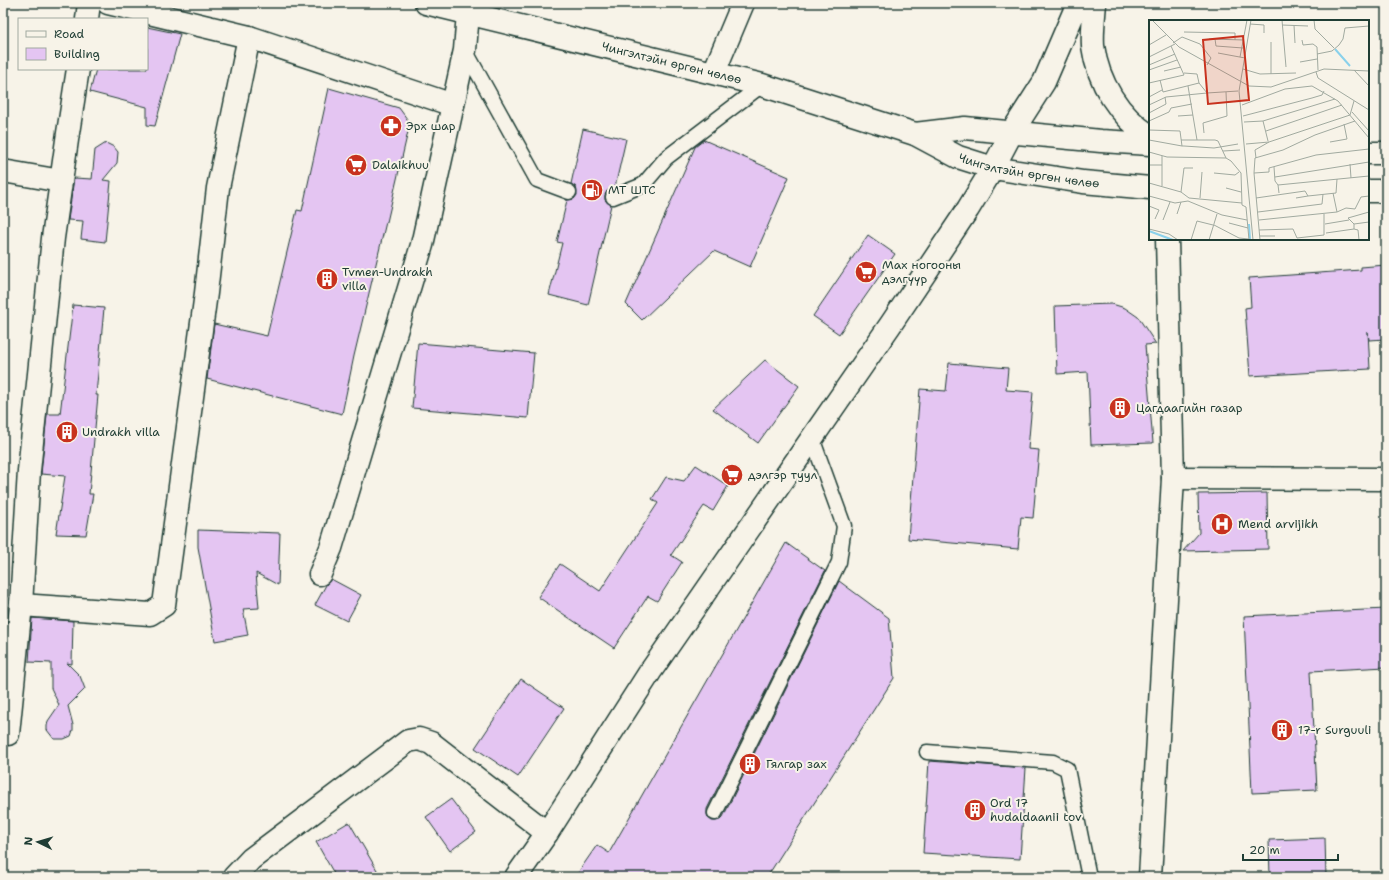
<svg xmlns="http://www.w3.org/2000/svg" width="1389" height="880" font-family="'Shantell Sans',sans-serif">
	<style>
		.building { fill: #e4c5f2; stroke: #1f3d34 }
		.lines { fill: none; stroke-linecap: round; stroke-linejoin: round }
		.lane-casing { stroke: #1f3d34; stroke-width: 17 }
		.street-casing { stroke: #1f3d34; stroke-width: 25 }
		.secondary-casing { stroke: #1f3d34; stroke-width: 25 }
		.lane { stroke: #f7f3e8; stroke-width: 14 }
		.street { stroke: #f7f3e8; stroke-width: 22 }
		.secondary { stroke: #f7f3e8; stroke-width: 22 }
		.labels { text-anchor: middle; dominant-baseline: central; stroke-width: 4; stroke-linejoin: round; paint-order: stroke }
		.street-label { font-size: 12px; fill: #1f3d34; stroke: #f7f3e8 }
		.poi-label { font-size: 12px; fill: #1f3d34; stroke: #f7f3e8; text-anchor: start }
		.inset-river { fill: none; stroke: #8ad1eb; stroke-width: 2 }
		.inset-road { fill: none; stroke: #a1aaa0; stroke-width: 1 }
		.view { fill: #c8321e; fill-opacity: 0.15; stroke: #c8321e; stroke-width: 2 }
		.inset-edge { fill: none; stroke: #1f3d34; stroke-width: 2 }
	</style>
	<rect width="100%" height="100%" fill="#f7f3e8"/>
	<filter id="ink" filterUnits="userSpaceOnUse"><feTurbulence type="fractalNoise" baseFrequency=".025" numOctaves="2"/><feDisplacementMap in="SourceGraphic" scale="8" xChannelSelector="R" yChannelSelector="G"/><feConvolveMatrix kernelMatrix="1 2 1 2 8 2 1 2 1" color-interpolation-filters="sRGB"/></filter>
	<g filter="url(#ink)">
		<g class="building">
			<path d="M147,27L180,34L155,126L147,125V107L90,92L96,69H147Z"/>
			<path d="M329,88L399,108L410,123L387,222H386L354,356L342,414L207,379L214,324L267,336L297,210L302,211Z"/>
			<path d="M583,129L626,139L615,187L607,191L605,195V200L611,205L588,305L549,295L562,243L557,242L567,200L574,199L577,195L576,187L571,184Z"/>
			<path d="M704,140L789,177L750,267L714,251L642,320L626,304L695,147Z"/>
			<path d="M106,143L114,147L118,152L117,163L103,180L111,181L105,242L81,239L83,221L68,220L74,178L92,179L95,150Z"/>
			<path d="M868,235L895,254L839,334L813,316Z"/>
			<path d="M1386,265V339L1369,340L1368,332L1370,369L1250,376L1245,308L1251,307L1249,278L1361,270V267Z"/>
			<path d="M1112,304L1125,308L1138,317L1156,344L1145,345L1153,443L1091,445L1088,372L1057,374L1055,306Z"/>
			<path d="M73,305L104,308L96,395H98L89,494H93L86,535L56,534L65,476L41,474L47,414H60Z"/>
			<path d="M418,343L534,353L528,418L412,408Z"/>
			<path d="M765,360L799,386L758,443L713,409Z"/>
			<path d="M949,363L1008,368L1006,390L1033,392L1028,449L1039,450L1033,518L1021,517L1018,549L908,539L920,389L946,391Z"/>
			<path d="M696,465L728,486L713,511L704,506L671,555L682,562L657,601L648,596L614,648L538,597L560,564L600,591L658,503L652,499L666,477L684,481Z"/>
			<path d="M1267,493L1268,549L1183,551L1199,533L1198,494Z"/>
			<path d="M198,530L280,533L278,585L256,573L259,608L243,609L248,635L215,641L198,547Z"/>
			<path d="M786,543L825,571L707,809V814L708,818L712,821H716L720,820L723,817L839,581L889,618L894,678L767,877H575L597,845L609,853Z"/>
			<path d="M331,579L361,595L347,621L315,605L326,585Z"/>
			<path d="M1386,609V667L1311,671L1317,790L1252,793L1244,616Z"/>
			<path d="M32,618L73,621L72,664L67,663L80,676L85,689L68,706L73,725V730L71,736L64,739H54L47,730V726L48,721L59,705L51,688V663L29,662Z"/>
			<path d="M521,679L564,708L518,777L475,748Z"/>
			<path d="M929,761L1026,768L1020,859L923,853Z"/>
			<path d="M451,799L476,832L450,851L426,817Z"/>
			<path d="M349,822L381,877H336L316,842Z"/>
			<path d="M1325,838L1326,877H1270L1269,840Z"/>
		</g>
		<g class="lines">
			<g class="lane-casing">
				<g id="lane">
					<path d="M465,50L537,180L569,192"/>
					<path d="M613,197L643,185L666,158L762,85"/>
					<path d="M927,752L1053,762L1067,769L1089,877"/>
					<path d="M715,813L839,562L844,526L812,438"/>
				</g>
			</g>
			<g class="street-casing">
				<g id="street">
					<path d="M108,3L249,37L453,105"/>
					<path d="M87,19L89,3"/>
					<path d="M714,72L743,3"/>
					<path d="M3,171L61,181"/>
					<path d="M1173,478L1386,479"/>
					<path d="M320,574L331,548L422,245L465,50L468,13"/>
					<path d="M21,605L150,614L164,605L206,293L218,188L249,37"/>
					<path d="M8,734L21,605L29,471L53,238L68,133L78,69"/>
					<path d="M234,877L251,859L408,741L419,739L431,743L547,833"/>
					<path d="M1150,877L1173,478L1167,239"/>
				</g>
			</g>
			<g class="secondary-casing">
				<g id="secondary">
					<path id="s1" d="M426,3L762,85L915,134L958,157L993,168L1083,182L1150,188"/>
					<path d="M1095,3C1094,17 1092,31 1093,46C1098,83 1119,116 1150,136"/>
					<path d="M915,134L965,128L1101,141L1150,144"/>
					<path d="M1368,153H1386"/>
					<path d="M1368,191H1386"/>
					<path d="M516,877L547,833L650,672L891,324L968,209L993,168L1012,132L1044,82L1078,3"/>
				</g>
			</g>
			<use href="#lane" class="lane"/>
			<use href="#street" class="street"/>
			<use href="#secondary" class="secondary"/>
		</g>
	</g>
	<defs>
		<g id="pharmacy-disc" transform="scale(1.15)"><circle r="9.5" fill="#c8321e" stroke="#f7f3e8"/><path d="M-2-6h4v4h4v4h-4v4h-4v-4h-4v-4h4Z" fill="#fff"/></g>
		<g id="supermarket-disc" transform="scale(1.15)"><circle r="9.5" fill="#c8321e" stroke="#f7f3e8"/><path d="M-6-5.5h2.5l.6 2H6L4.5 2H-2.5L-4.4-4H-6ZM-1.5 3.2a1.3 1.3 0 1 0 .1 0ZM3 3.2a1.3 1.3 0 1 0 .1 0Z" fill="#fff"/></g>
		<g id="fuel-disc" transform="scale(1.15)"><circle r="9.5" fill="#c8321e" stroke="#f7f3e8"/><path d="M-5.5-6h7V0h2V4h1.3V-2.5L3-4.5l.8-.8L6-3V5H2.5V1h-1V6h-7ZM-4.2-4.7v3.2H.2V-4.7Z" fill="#fff"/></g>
		<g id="building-disc" transform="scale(1.15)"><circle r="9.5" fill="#c8321e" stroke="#f7f3e8"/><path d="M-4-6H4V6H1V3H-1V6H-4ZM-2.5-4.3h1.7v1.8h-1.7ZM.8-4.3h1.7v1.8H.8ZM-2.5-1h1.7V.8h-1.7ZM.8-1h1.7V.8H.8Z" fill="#fff"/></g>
		<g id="hospital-disc" transform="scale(1.15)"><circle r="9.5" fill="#c8321e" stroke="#f7f3e8"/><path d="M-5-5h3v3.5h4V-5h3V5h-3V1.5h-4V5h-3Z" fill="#fff"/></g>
	</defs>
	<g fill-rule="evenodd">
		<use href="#pharmacy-disc" x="391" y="126"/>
		<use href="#supermarket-disc" x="356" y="165"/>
		<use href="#fuel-disc" x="592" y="190"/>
		<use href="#supermarket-disc" x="866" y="272"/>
		<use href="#building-disc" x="327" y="279"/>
		<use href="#building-disc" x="1120" y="408"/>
		<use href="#building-disc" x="67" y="432"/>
		<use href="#supermarket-disc" x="732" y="475"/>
		<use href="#hospital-disc" x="1222" y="524"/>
		<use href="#building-disc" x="1282" y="730"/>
		<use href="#building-disc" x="750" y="764"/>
		<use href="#building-disc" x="975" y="810"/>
	</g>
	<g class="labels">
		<g class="street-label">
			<text stroke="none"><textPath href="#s1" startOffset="253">Чингэлтэйн өргөн чөлөө</textPath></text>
			<text stroke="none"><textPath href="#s1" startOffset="628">Чингэлтэйн өргөн чөлөө</textPath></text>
		</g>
		<g class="poi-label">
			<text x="406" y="126">Эрх шар</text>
			<text x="372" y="165">Dalaikhuu</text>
			<text x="608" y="190">МТ ШТС</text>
			<text x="882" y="265">Мах ногооны<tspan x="882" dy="14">дэлгүүр</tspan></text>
			<text x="342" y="272">Tvmen-Undrakh<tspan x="342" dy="14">villa</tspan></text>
			<text x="1136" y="408">Цагдаагийн газар</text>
			<text x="82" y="432">Undrakh villa</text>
			<text x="748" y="475">дэлгэр туул</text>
			<text x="1238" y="524">Mend arvijikh</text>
			<text x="1298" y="730">17-r Surguuli</text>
			<text x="766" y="764">Гялгар зах</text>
			<text x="990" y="803">Ord 17<tspan x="990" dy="14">hudaldaanii tov</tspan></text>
		</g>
	</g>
	<g transform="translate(1149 20)">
		<rect width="220" height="220" fill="#f7f3e8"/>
		<path class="inset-river" d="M186,29L201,46M100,204L101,220M0,211L24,220"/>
		<path class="inset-road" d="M3,0L30,27L100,66L122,67L175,49L220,51M74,0H88M102,0L90,71L104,220M133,0L137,47M165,0L166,9L185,28M101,4L115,5V13M133,5L159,6M145,5L146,23M35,12L86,13V20M60,19L95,20M66,19L67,26L94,28M153,20L154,25L164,24L168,27L169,50M24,23L33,17L51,24L62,38L58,45M0,25L17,15M69,33L96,38M168,34L183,31L190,25L194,19L196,8L220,6M0,37L26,24M91,37L98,0M151,42L168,39M0,45L26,34M94,49L111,54L147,53M0,50L28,40M205,50L220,66M15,51L32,47M167,52L169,58L220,90M35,53L48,54L50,63L58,73L89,71M122,54V22M11,60L14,72L50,63M0,63L35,55L22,26M39,66L48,120M0,77L13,70M0,85L17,77L58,73M93,85L136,69L163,66L189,81L220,118M203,92L220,111M0,93L17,84L16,77M29,96L44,95M94,96L163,78L173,75L175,71M0,101L20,92L22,88L43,84M114,101L186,79M95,102L114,101L119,121M0,110L31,111L33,126H35L65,128L89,124M117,111L193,85M55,113L54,103L78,96L77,72M0,120L33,126M32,120H66L69,121L77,138M181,122L198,119L195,104M97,124L120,122L201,95L205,81M74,131L91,130M0,132L18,137L77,138L82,141L92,153L93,185L97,187L100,220M107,138L106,130L120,122M201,144L202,158M0,145H13M125,147L126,161L129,165L130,173M65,153L86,155L90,152M105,153L106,138L134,130L166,115L206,101M126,157L220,142M0,163L32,172L40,178L93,183M129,165L220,156M13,166V136M77,168L92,172M32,172L35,148H44M0,176L26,183L39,181L73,195L98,200M51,178L53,152M107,178L156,171L159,176L187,173L188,159M147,178L159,176M0,186L10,190L6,199M109,192L173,184L174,174M188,192L197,188L206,189L212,177L220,176M220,192L199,198L205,204L220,202M28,194L32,182M14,200L21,182M110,200L188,192L184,173M80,203L99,208M176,204L200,200M65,205L90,218L100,219M0,209L20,214L29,220M205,209L209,210L210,220M110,210L144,209L148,218L175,215V194M177,213L205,209V204M111,216H126M42,220L48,201L64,205M60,220L68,194M111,220L105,153L120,152V148L167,135L220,129"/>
		<path class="view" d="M94,16L100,80L59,84L54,20Z"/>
		<rect width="220" height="220" class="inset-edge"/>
	</g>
	<rect width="1389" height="880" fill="none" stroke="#f7f3e8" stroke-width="16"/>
	<rect x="8" y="8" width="1373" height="864" fill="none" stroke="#1f3d34" stroke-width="1.5" filter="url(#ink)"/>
	<rect x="18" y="18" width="130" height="52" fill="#f7f3e8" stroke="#a1aaa0"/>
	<rect x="26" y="31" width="20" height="6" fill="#f7f3e8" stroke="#a1aaa0"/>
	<text x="54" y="38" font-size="12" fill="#1f3d34">Road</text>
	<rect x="26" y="48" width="20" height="12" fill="#e4c5f2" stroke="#a1aaa0"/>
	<text x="54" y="58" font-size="12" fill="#1f3d34">Building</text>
	<g transform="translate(38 842) rotate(275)" stroke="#f7f3e8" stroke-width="3" paint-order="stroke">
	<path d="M0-3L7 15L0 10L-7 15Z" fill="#1f3d34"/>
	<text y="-6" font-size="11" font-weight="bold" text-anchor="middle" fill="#1f3d34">N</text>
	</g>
	<path d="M1243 854v6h95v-6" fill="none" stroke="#1f3d34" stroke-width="2"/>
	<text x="1249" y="854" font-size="12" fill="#1f3d34" stroke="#f7f3e8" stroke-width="3" paint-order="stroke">20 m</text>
</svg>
